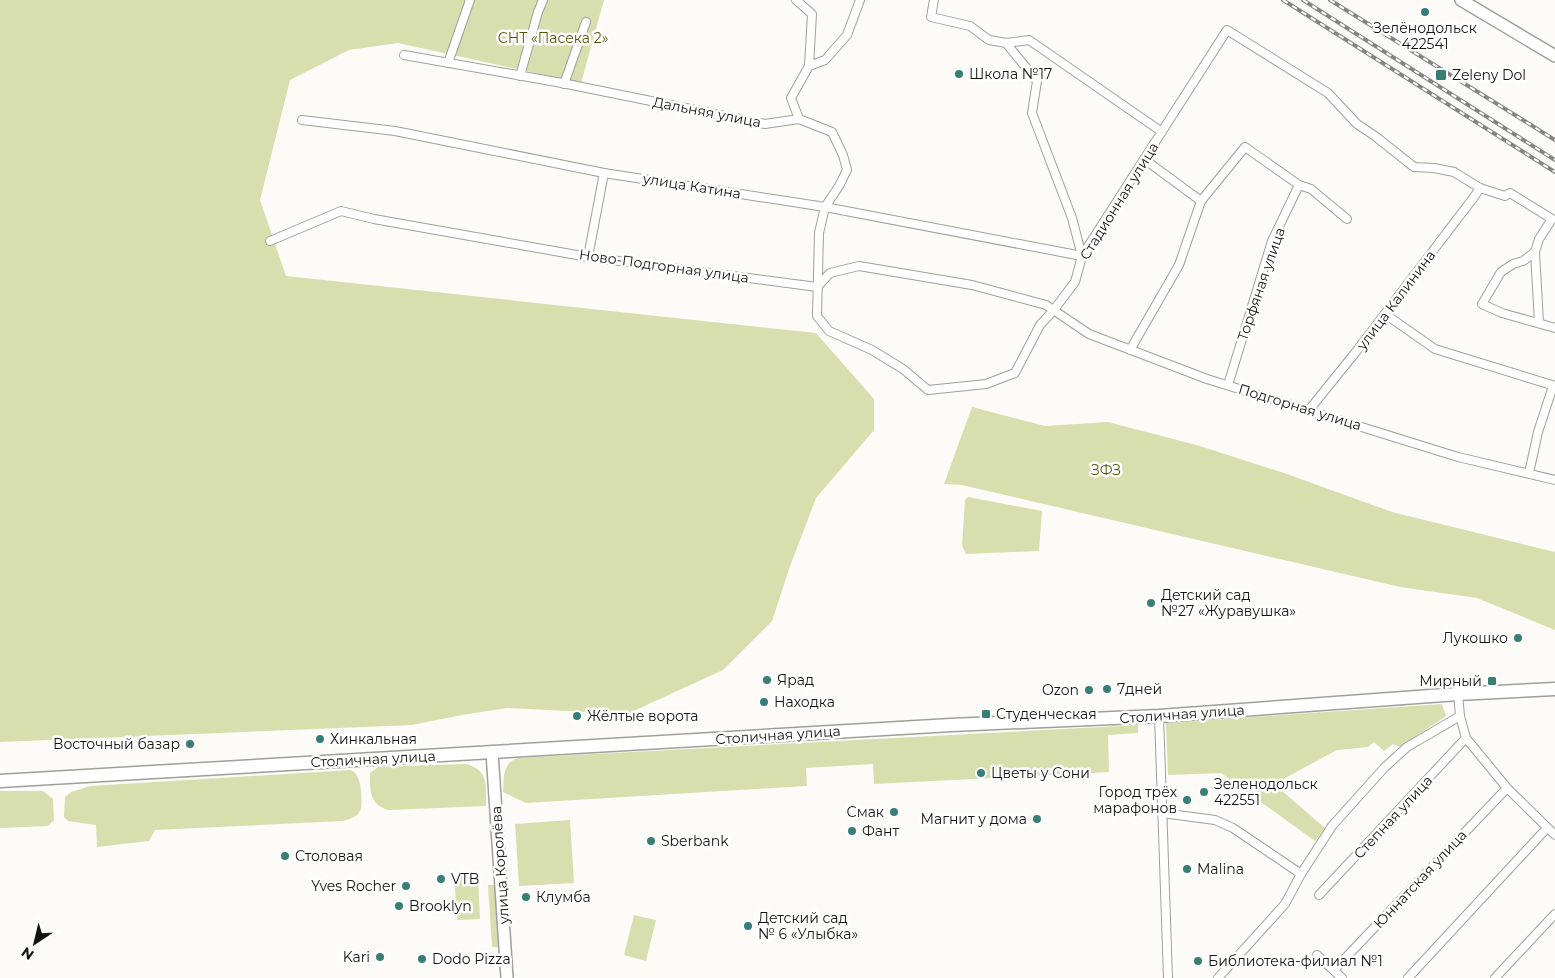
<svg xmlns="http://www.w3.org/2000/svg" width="1555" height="978" font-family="Montserrat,sans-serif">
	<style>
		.green { fill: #d8dfae }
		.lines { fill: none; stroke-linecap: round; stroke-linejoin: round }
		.street-casing { stroke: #a09f9c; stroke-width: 10 }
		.secondary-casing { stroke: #a09f9c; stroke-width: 14 }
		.primary-casing { stroke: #a09f9c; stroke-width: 15 }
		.street { stroke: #fff; stroke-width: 8 }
		.secondary { stroke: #fff; stroke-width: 11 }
		.primary { stroke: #fff; stroke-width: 12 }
		.rail-casing { stroke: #848481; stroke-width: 4 }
		.rail { stroke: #fff; stroke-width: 2; stroke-dasharray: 5.5; stroke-linecap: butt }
		.poi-dot { fill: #387e74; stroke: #fff; stroke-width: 2 }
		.labels { text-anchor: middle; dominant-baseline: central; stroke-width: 5; stroke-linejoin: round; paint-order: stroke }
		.poi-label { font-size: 14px; fill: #131311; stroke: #fff; text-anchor: start }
		.park-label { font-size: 14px; fill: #545908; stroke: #fff }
		.street-label { font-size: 14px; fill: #131311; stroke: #fff }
	</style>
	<rect width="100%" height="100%" fill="#fcfbf8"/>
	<g class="green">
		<path d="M0,0H604L581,83L398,43L349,50L290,80L260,200L286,276L816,333L874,399V430L816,498L789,569L772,621L723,670L627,714L507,708L462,715L412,725L0,742Z"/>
		<path d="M972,407L1045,426L1108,422L1200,446L1284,473L1392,512L1555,552V630L1477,598L1400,587L962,485L944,484Z"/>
		<path d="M968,497L1042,511L1039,551L966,554L962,546L965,500Z"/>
		<path d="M1442,704L1446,716L1400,747L1393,744L1384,751L1374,742L1368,747L1337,750L1274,784L1325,828L1315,841L1221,773L1168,775L1166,723Z"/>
		<path d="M1138,725V733L1108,735L1109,772L874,784L873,764L806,768L807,786L526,803L503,792C504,778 502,763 518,758Z"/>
		<path d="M465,764C489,769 486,786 486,806L388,810C369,804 370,790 370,773L378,767Z"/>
		<path d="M350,770C354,771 356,773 358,778C361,783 363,806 360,811C357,817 350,819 343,821L155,830L149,841L97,847L96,825L68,821L64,817L65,797L71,792L90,786Z"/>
		<path d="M0,791H43L53,799L54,820L48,826L0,828Z"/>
		<path d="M570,820L574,883L519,886L515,824Z"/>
		<path d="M478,875L480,919L457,920L454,876Z"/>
		<path d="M488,885H495L499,947H492Z"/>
		<path d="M634,915L656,920L646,961L624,955Z"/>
	</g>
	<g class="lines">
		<g class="street-casing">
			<g id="street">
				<path d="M796,0L812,14L809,66L825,60L847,35L860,0"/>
				<path d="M934,0L931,17L970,26L989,40L1006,43L1029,40L1162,132"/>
				<path d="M404,55L562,83L765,124L799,119L832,132L843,155L847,170L839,186L825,207L819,233L817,316L829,331L872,350L903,369L928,390L986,384L1015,373L1040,325L1053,311L1075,282L1082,256L1227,30L1328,93L1357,124L1375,136L1414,167L1434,168L1454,172L1480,188L1505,196L1510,193L1552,219L1539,239L1535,252L1539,323"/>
				<path d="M448,63L470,0"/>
				<path d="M520,76L538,12L543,0"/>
				<path d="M564,84L586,22"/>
				<path d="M799,119L791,98L809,66"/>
				<path d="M302,120L395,131L604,173L825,207L1082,256L1072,218L1032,113L1037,81L1006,43"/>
				<path d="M1144,159L1201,201"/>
				<path d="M270,241L341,211L374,219L588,257L817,287"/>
				<path d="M1535,252L1523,261L1513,264L1501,272L1482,304L1502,313L1555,328"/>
				<path d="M588,257L604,173"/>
				<path d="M817,287L830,273L859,266L972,285L1046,305L1089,334L1207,379L1458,457L1555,480"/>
				<path d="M1385,314L1435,349L1555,386"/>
				<path d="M1130,350L1179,265L1201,201L1245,147L1299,185"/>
				<path d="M1228,385L1272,241L1299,185L1311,189L1347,219"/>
				<path d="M1309,410L1355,353L1474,197L1480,188"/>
				<path d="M1529,473L1538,432L1553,386"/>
				<path d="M1458,694L1460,716L1466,738L1507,788L1555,835"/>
				<path d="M1159,716L1168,978"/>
				<path d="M1162,813L1215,820L1233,828L1301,874L1332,826L1384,768L1407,747L1460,716"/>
				<path d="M1319,895L1466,738"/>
				<path d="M1317,955L1342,978"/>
				<path d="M1334,970L1507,788"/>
				<path d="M1218,978L1285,904L1301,874"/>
				<path d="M1408,978L1547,828"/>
				<path d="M1495,978L1555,914"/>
			</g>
		</g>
		<g class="secondary-casing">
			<g id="secondary">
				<path d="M1461,0L1555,56"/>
				<path d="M492,752L507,978"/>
			</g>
		</g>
		<g class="primary-casing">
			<path id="primary" d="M0,781L951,725L1159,716L1458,694L1555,689"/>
		</g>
		<use href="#street" class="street"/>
		<use href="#secondary" class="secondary"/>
		<use href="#primary" class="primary"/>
		<g class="rail-casing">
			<g id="rail">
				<path d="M1283,0L1555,172"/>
				<path d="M1303,0L1555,160"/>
				<path d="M1330,0L1555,140"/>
			</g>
		</g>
		<use href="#rail" class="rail"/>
	</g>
	<g class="poi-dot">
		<circle cx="1425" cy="12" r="5"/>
		<circle cx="959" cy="74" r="5"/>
		<rect x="1435" y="69" width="12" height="12" rx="2.5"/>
		<circle cx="1151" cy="603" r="5"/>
		<circle cx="1518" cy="638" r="5"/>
		<circle cx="767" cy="680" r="5"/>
		<rect x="1487" y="676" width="10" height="10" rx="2.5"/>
		<circle cx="1107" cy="689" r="5"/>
		<circle cx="1089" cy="690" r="5"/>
		<circle cx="764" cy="702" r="5"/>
		<rect x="981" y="709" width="10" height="10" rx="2.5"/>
		<circle cx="577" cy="716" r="5"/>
		<circle cx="320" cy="739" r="5"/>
		<circle cx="190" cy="744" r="5"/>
		<circle cx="981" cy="773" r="5"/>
		<circle cx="1204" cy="792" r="5"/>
		<circle cx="1187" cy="800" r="5"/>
		<circle cx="894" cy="812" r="5"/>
		<circle cx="1037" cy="819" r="5"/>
		<circle cx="852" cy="831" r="5"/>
		<circle cx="651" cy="841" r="5"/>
		<circle cx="285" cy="856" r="5"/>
		<circle cx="1187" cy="869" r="5"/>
		<circle cx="441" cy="879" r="5"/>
		<circle cx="406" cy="886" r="5"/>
		<circle cx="526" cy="897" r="5"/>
		<circle cx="399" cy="906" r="5"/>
		<circle cx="748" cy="926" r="5"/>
		<circle cx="380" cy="957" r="5"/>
		<circle cx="422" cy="959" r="5"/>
		<circle cx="1198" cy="961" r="5"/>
	</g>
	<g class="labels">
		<g class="poi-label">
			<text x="1425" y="28" text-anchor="middle">Зелёнодольск<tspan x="1425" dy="16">422541</tspan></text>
			<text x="969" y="74">Школа №17</text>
			<text x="1452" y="75">Zeleny Dol</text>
			<text x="1161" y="595">Детский сад<tspan x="1161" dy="16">№27 «Журавушка»</tspan></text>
			<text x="1508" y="638" text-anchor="end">Лукошко</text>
			<text x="777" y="680">Ярад</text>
			<text x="1482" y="681" text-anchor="end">Мирный</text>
			<text x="1117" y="689">7дней</text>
			<text x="1079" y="690" text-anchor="end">Ozon</text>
			<text x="774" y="702">Находка</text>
			<text x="996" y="714">Студенческая</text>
			<text x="587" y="716">Жёлтые ворота</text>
			<text x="330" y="739">Хинкальная</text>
			<text x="180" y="744" text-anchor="end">Восточный базар</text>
			<text x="991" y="773">Цветы у Сони</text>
			<text x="1214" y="784">Зеленодольск<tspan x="1214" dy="16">422551</tspan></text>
			<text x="1177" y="792" text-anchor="end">Город трёх<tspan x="1177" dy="16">марафонов</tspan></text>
			<text x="884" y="812" text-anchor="end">Смак</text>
			<text x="1027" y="819" text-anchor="end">Магнит у дома</text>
			<text x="862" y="831">Фант</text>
			<text x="661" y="841">Sberbank</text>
			<text x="295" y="856">Столовая</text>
			<text x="1197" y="869">Malina</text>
			<text x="451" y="879">VTB</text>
			<text x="396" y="886" text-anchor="end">Yves Rocher</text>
			<text x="536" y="897">Клумба</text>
			<text x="409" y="906">Brooklyn</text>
			<text x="758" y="918">Детский сад<tspan x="758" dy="16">№ 6 «Улыбка»</tspan></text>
			<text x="370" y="957" text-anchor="end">Kari</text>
			<text x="432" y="959">Dodo Pizza</text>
			<text x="1208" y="961">Библиотека-филиал №1</text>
		</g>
		<g class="park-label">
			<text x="553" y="38">СНТ «Пасека 2»</text>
			<text x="1106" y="470">ЗФЗ</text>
		</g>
		<g class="street-label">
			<text transform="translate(707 112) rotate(11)">Дальняя улица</text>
			<text transform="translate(692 186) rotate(9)">улица Катина</text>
			<text transform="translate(1119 201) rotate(-58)">Стадионная улица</text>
			<text transform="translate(664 266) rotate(8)">Ново-Подгорная улица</text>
			<text transform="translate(1261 284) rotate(-71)">Торфяная улица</text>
			<text transform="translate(1396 300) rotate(-53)">улица Калинина</text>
			<text transform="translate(1300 407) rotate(17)">Подгорная улица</text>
			<text transform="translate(1182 714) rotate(-4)">Столичная улица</text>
			<text transform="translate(778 735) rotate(-4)">Столичная улица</text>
			<text transform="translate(373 759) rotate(-3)">Столичная улица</text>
			<text transform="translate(1393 817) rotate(-47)">Степная улица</text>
			<text transform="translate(500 865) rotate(-94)">улица Королёва</text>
			<text transform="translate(1420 879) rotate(-47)">Юннатская улица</text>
		</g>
	</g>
	<g transform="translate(35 943) rotate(215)" stroke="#ffffff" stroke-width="4" paint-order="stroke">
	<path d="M0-4L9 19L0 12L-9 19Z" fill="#131311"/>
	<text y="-8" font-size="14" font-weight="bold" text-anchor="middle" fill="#131311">N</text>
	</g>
</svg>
